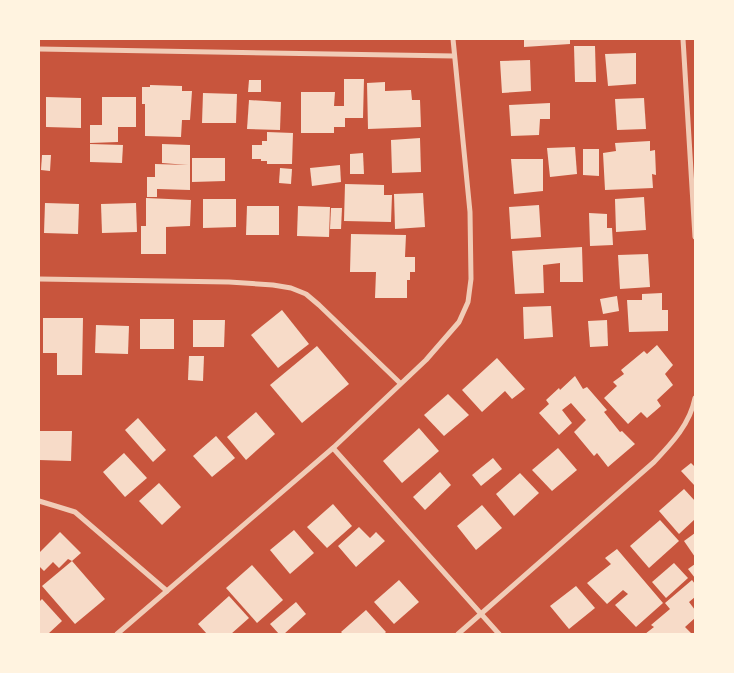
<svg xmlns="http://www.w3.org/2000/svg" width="734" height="673" font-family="'Public Sans',sans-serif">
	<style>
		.building { fill: #f7dbc8 }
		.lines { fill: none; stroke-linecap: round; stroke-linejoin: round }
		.minor { stroke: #f1ccb7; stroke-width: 5 }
	</style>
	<rect width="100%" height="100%" fill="#c8553d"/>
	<g class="building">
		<path d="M524,39H570V44L524,47Z"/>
		<path d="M574,46H595L596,82H575Z"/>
		<path d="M636,53V84L608,86L605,54Z"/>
		<path d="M530,60L531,91L502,93L500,61Z"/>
		<path d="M344,79H364L363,118H345V127H334V133H301V92H335L334,106H344Z"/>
		<path d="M249,80H261V92H248Z"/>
		<path d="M385,82V91L411,90L412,100H420L421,127L368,129L367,83Z"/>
		<path d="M150,85L182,86V91H192L190,120H182L181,137L145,136V104H142V87H150Z"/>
		<path d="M203,93L237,94L236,123H202Z"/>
		<path d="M46,97L81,98V128L46,127Z"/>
		<path d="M102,97H136V127H118V142L90,143V125H102Z"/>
		<path d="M644,98L646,129L617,130L615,99Z"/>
		<path d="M249,100L281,102L280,130L247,129Z"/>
		<path d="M550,103V119H540L539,135L511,136L509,105Z"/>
		<path d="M267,132L293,133L292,164H267V161H261V159H252V145H262V141H267Z"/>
		<path d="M420,138L421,172L392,173L391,140Z"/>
		<path d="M650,141V151L655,150L656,175L652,174L653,188L605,190L603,153L616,151L615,143Z"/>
		<path d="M90,144L123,145L122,163L90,162Z"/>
		<path d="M162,144L190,145V190L157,189V197H147V177H155V164L188,165L162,163Z"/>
		<path d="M575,147L577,174L550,177L547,148Z"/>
		<path d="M583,149H599V176L583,175Z"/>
		<path d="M363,153L364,174H350V154Z"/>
		<path d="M42,155H51L50,171L41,170Z"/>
		<path d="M192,158H225V181L192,182Z"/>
		<path d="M511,159H543V191L514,194Z"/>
		<path d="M340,165L341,182L312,186L310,168Z"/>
		<path d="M280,168L292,169L291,184L279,183Z"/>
		<path d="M345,184L384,185V195H392L391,222L344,221Z"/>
		<path d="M423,193L425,227L395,229L394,194Z"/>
		<path d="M644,197L646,230L616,232L615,199Z"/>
		<path d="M146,198L191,200L190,226L166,227V254H141V226H146Z"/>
		<path d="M203,199H236V227L203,228Z"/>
		<path d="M45,203L79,204L78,234L44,233Z"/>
		<path d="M136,203L137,232L102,233L101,204Z"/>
		<path d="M539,205L541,237L511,239L509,207Z"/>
		<path d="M247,206H279V235H246Z"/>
		<path d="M298,206L330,207L329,237L297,236Z"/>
		<path d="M331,208H342L341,229H330Z"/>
		<path d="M589,213L607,214V228H612L613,245L590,246Z"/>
		<path d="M351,234L406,235L405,257H415V272H410V280H407V298H375L376,272H350Z"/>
		<path d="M582,247L583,282H560V263L543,265L544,293L515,294L512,251Z"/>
		<path d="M648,254L650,287L620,289L618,255Z"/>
		<path d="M662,293V310H668V331L629,332L627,300H642V294Z"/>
		<path d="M617,296L619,311L603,314L600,299Z"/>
		<path d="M551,306L553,337L524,339L523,307Z"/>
		<path d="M282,310L309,344L278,368L251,335Z"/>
		<path d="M43,318H83L82,375H57V353H43Z"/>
		<rect x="140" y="319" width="34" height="30"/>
		<path d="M193,320H225L224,347H193Z"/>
		<path d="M607,320L608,346L590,347L588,321Z"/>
		<path d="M96,325L129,326L128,354L95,353Z"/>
		<path d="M657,345L673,365L665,374L673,385L657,400L661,406L647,418L641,412L628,424L604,398L617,386L613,382L624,374L621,370L644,351L647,354Z"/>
		<path d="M317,346L349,384L302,423L270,385Z"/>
		<path d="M189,356H204L203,381L188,380Z"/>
		<path d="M497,358L525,389L512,399L505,391L482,412L462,390Z"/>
		<path d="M575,376L583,389L587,387L607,410L604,412L620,432L622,431L635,444L608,467L597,453L594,456L574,432L586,420L571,403L562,410L572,423L559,435L539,413L549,404L546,400L559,388L560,390Z"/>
		<path d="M448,394L469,415L444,436L424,415Z"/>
		<path d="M256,412L275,434L246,460L227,437Z"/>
		<path d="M138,418L166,450L153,462L125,430Z"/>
		<path d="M419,428L439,451L402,483L383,461Z"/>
		<path d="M39,431H72L71,461L39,460Z"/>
		<path d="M216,436L235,458L212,477L193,456Z"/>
		<path d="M558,448L577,470L552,491L532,470Z"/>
		<path d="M124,453L147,478L125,497L103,472Z"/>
		<path d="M493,458L502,469L481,486L472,475Z"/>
		<path d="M691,463L695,467V486L681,471Z"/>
		<path d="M440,472L451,485L425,510L413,497Z"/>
		<path d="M520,473L539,493L514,516L496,494Z"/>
		<path d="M159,483L181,507L162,525L139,501Z"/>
		<path d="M684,489L695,501V519L679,534L659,511Z"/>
		<path d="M333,504L352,526L327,548L307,527Z"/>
		<path d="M482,505L502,528L476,550L457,526Z"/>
		<path d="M660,520L679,541L649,568L630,546Z"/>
		<path d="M359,527L370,538L376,532L385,541L356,567L338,546Z"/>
		<path d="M294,530L314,553L290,574L270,550Z"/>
		<path d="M60,532L81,553L72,561L68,559L59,568L53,562L44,571L39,566V553Z"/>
		<path d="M695,533V557L684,541Z"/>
		<path d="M617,549L663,603L636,627L615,605L628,594L623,590L607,604L587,583L611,564L605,558Z"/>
		<path d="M72,561L105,599L75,624L42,586Z"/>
		<path d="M674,563L688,578L666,598L652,582Z"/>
		<path d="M695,564V578L688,569Z"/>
		<path d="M252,565L283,600L257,623L226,588Z"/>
		<path d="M399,580L419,602L394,624L374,602Z"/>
		<path d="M692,580L695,584V597L689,602L695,610V618L685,627L692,634H645L654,627L651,625L670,609L665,603Z"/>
		<path d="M576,586L595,608L569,629L550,606Z"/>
		<path d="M229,596L249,618L231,634H207L198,624Z"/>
		<path d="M42,599L62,621L48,634H39V602Z"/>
		<path d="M296,602L306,614L284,634H279L270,624Z"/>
		<path d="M366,610L386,632L384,634H343L341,632Z"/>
	</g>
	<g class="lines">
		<g class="minor">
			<path d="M683,39L695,237"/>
			<path d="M39,49L454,56"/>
			<path d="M39,279L229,282L273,285L291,288L306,294L319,305L400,383"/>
			<path d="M333,448L499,634"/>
			<path d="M39,501L75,512L167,591"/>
			<path d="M117,634L333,448L426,360L459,322L468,302L471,279L470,212L453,39"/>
			<path d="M458,634L654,462C672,443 690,424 695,398"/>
		</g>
	</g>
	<rect width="734" height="673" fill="none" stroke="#fff3e0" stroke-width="80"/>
</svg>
